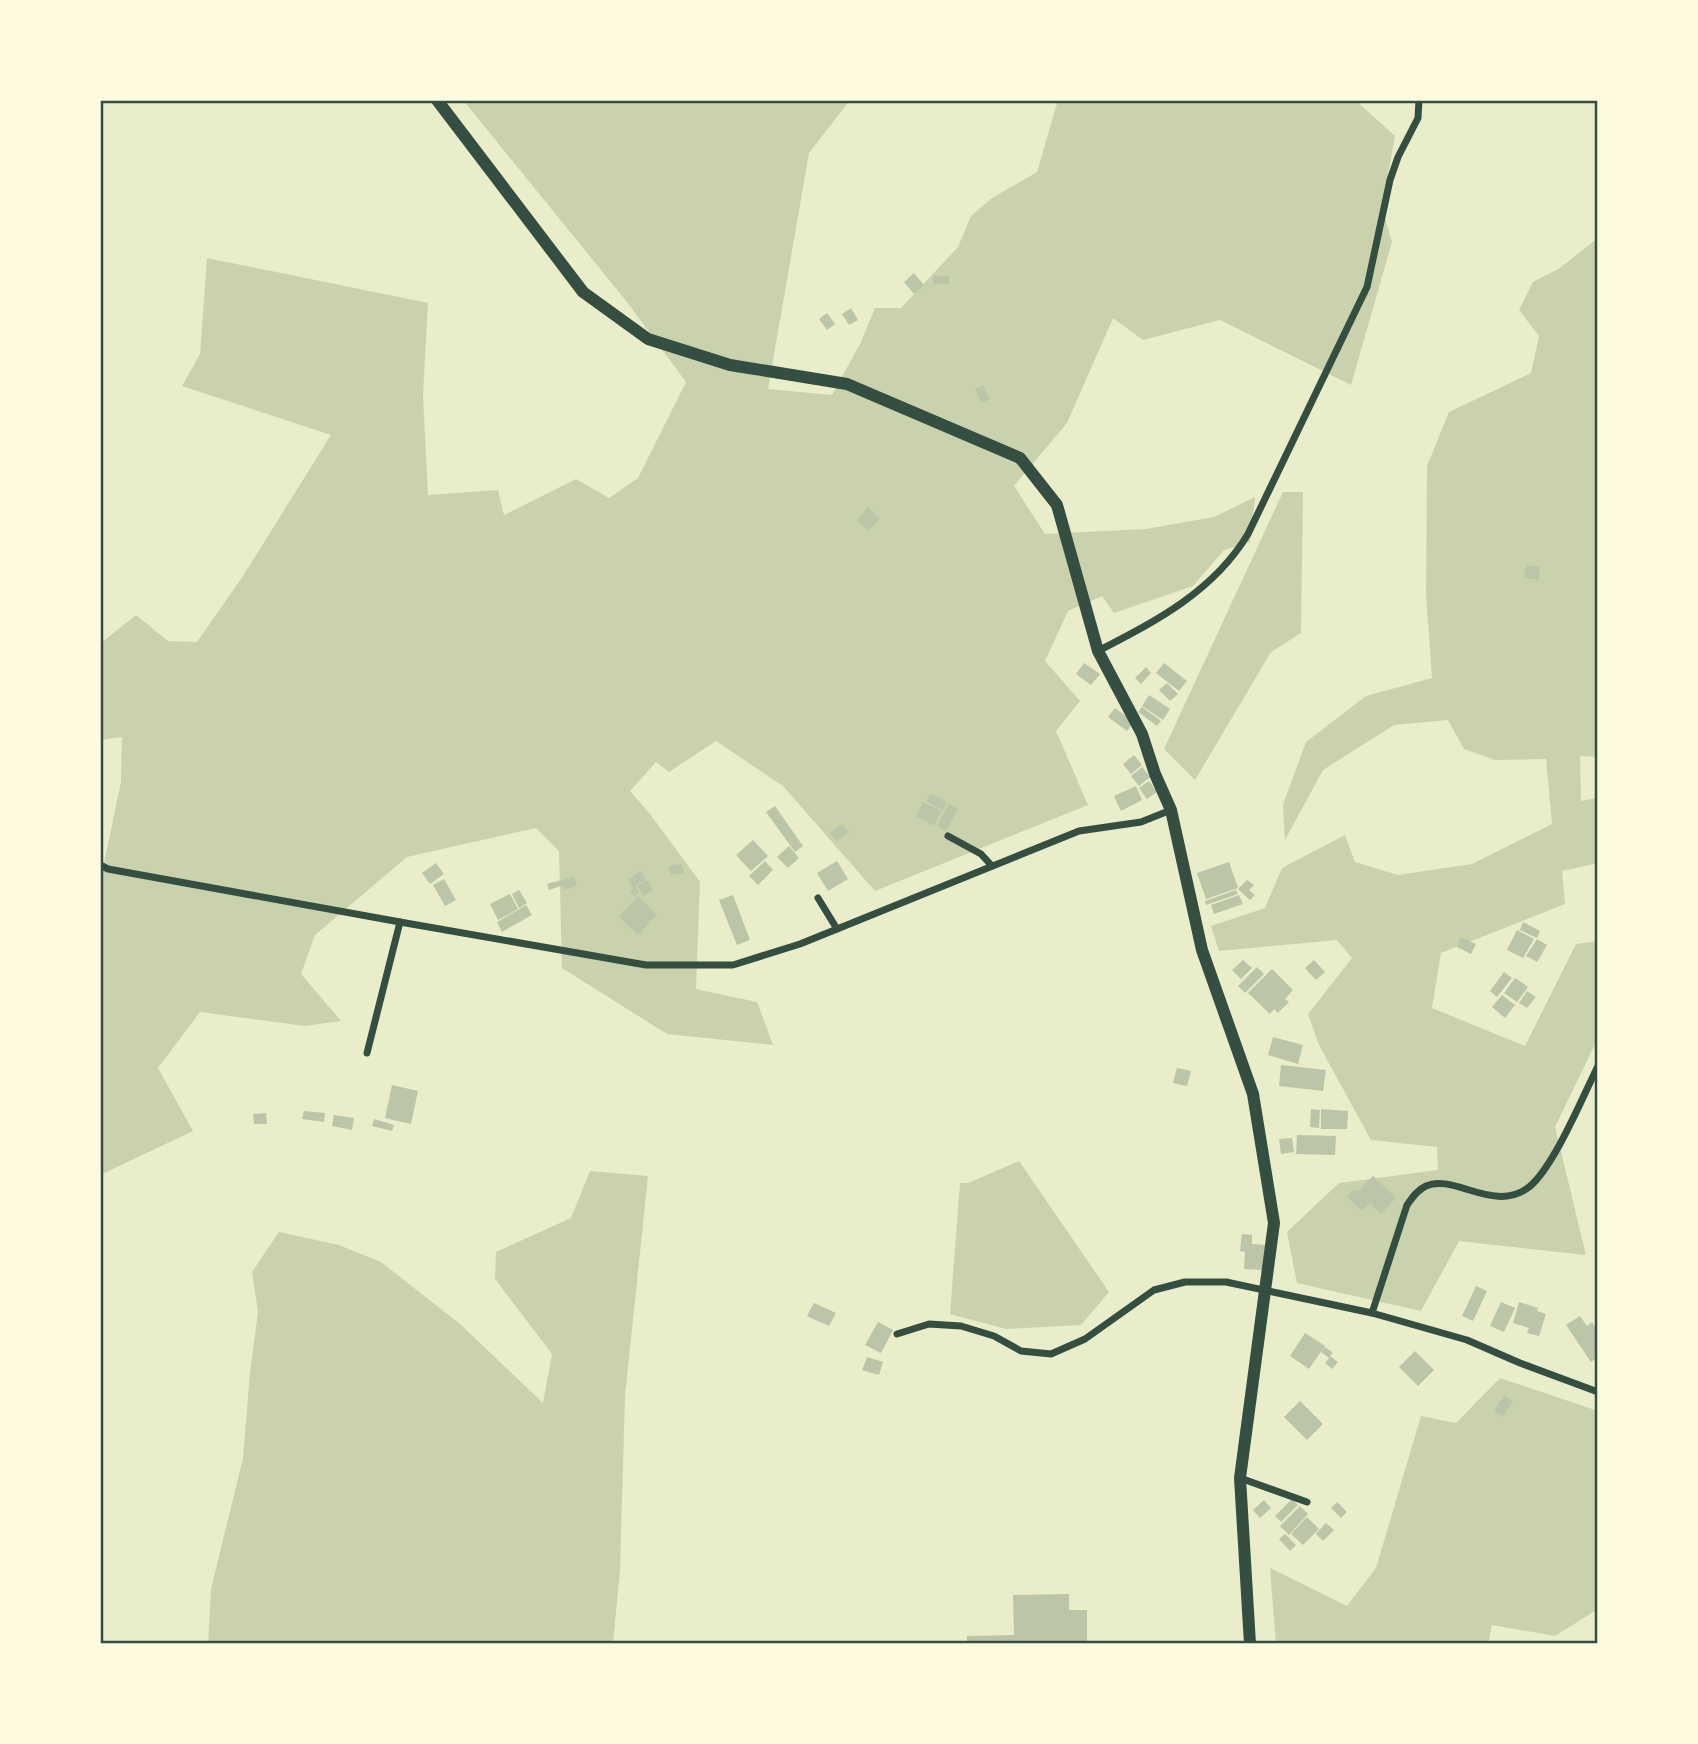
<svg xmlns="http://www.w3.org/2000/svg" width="1698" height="1744" font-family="Mulish,sans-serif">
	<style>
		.green { fill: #cad2ad }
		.building { fill: #bcc5a7 }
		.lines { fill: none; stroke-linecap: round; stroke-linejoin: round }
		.minor { stroke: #344e41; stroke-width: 7 }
		.tertiary { stroke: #344e41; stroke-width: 12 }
		.neatline { fill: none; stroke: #344e41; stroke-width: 2.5 }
	</style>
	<rect width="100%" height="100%" fill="#e9edc9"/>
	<g class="green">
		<path d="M463,100H850L809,153L768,389L832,395L861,342L875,308H901L958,247L971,216L992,198L1037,172L1058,100H1355L1395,136L1382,207L1392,242L1351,385L1220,320L1143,340L1113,318L1067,423L1014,486L1045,534L1146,529L1214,517L1255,497L1250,542L1224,550L1193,586L1114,613L1102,596L1068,611L1045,661L1080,701L1056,731L1088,805L875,891L783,786L716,741L669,772L656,762L630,791L650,814L700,882L696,989L757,1002L773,1045L667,1034L562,968L559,851L536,828L407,857L315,935L301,974L341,1021L305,1026L200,1012L158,1068L193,1131L100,1175V882L121,782L122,737L100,740V644L136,615L168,641L197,642L243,576L331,435L182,386L200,354L207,258L428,303L423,395L428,495L498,490L504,515L576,479L609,498L638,478L686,382L627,302Z"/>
		<path d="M1598,238V757L1580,756L1581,801L1596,798L1598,811V863L1562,871L1565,904L1441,953L1432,1008L1525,1046L1576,944L1598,941V1038L1555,1127L1586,1255L1459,1241L1421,1311L1297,1283L1287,1232L1339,1183L1438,1170L1437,1147L1371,1140L1319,1045L1308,1014L1352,958L1337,940L1219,951L1211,926L1265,908L1282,868L1345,835L1355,862L1398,875L1472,864L1552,824L1546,759L1495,760L1464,749L1448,720L1394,725L1323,770L1285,840L1283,805L1306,742L1366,696L1432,678L1426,594L1427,466L1449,412L1531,373L1539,336L1519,310L1533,282L1560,268Z"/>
		<path d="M1283,492H1303L1301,633L1271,652L1195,780L1164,749Z"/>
		<path d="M1019,1161L1109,1292L1081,1325L1006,1329L950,1314L960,1183H968Z"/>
		<path d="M590,1171L648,1176L625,1396L620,1570L613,1644H208L211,1589L243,1458L250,1372L258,1312L252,1272L279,1232L339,1245L381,1262L460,1324L543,1403L552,1354L495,1279L496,1252L571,1218Z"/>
		<path d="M1500,1378L1598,1411V1609L1555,1636L1492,1625L1488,1644H1276L1270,1568L1347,1606L1376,1568L1421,1416L1456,1423Z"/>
	</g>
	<g class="building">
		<path d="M914,273L924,285L914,294L904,282Z"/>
		<rect x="933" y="276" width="16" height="8"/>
		<path d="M851,308L858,320L849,325L842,314Z"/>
		<path d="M827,313L835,324L827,330L819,319Z"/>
		<path d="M983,385L990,399L982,403L975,389Z"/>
		<path d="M868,507L880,518L869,531L857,521Z"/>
		<path d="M1526,565L1540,567L1539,580L1524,578Z"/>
		<path d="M1084,663L1100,674L1091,685L1076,674Z"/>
		<path d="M1164,663L1187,681L1179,691L1156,673Z"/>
		<path d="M1146,667L1151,673L1141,684L1135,678Z"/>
		<path d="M1167,683L1178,694L1170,701L1159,690Z"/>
		<path d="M1149,695L1170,709L1163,720L1142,706Z"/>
		<path d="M1142,707L1161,721L1157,726L1138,712Z"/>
		<path d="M1115,708L1134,722L1127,731L1108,717Z"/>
		<path d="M1134,755L1142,765L1131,774L1123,764Z"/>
		<path d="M1142,767L1150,777L1139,786L1131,776Z"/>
		<path d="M1149,781L1157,792L1147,799L1139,788Z"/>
		<path d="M1136,786L1142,800L1121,811L1114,796Z"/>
		<path d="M930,793L947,802L943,810L926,801Z"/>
		<path d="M923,802L941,811L934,826L916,816Z"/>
		<path d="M949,804L958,809L946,831L937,826Z"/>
		<path d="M775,806L803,846L795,852L766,812Z"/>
		<path d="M842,824L849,832L837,841L830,833Z"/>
		<path d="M753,840L768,856L751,871L736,855Z"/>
		<path d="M789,846L799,858L788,868L777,857Z"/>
		<path d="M765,861L773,870L758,885L749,876Z"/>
		<path d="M837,861L848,879L828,891L817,873Z"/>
		<path d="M1229,862L1238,888L1206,899L1197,873Z"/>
		<path d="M436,863L444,874L430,884L422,873Z"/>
		<path d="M682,864L684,873L670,875L669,866Z"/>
		<path d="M641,871L646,879L635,886L639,892L634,896L630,891L633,888L628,879Z"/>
		<path d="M574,877L577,885L564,890L563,885L549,890L547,884Z"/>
		<path d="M444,879L456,900L445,906L433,885Z"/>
		<path d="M646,880L653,889L644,896L637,886Z"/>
		<path d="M1247,880L1254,885L1249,890L1255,895L1250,900L1238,889Z"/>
		<path d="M519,890L527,903L519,908L512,894Z"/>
		<path d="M1236,890L1238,894L1206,905L1205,901Z"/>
		<path d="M510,894L518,909L498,920L490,904Z"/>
		<path d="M733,895L750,940L737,945L719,900Z"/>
		<path d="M1239,895L1243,904L1214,914L1211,905Z"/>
		<path d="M638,896L657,915L638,935L619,917Z"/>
		<path d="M526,905L532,915L502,932L497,922Z"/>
		<path d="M1523,922L1540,931L1537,938L1520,930Z"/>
		<path d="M1517,930L1534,939L1523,958L1507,950Z"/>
		<path d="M1461,937L1476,944L1471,954L1457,947Z"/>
		<path d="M1537,939L1547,945L1537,962L1526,956Z"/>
		<path d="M1243,960L1252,968L1241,979L1232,970Z"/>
		<path d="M1314,960L1325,972L1316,980L1305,968Z"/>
		<path d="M1257,967L1264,974L1245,993L1238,986Z"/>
		<path d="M1272,969L1293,990L1285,999L1289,1002L1278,1013L1274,1009L1270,1014L1248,993Z"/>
		<path d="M1504,972L1512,978L1497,997L1490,991Z"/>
		<path d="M1515,978L1528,987L1517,1002L1504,993Z"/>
		<path d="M1527,991L1536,997L1527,1008L1519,1003Z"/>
		<path d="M1502,995L1515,1005L1505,1018L1492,1007Z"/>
		<path d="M1273,1037L1303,1045L1298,1064L1268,1055Z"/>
		<path d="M1281,1065L1326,1070L1323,1091L1279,1086Z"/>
		<path d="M1177,1068L1191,1071L1187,1086L1173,1083Z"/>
		<path d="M392,1085L418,1091L411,1124L385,1118Z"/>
		<path d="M1311,1109L1320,1110L1319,1128L1310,1127Z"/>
		<path d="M1321,1109L1348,1111L1347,1129H1321Z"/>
		<path d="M304,1111L325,1113L324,1122L302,1119Z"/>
		<path d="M266,1113L267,1124H254L253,1114Z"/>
		<path d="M334,1115L354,1118L352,1130L332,1126Z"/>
		<path d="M374,1119L394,1125L392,1131L372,1126Z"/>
		<path d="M1297,1135L1336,1136L1335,1155L1296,1154Z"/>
		<path d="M1292,1138L1294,1152L1281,1154L1279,1139Z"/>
		<path d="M1373,1176L1396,1198L1381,1214L1370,1203L1362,1211L1347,1197L1354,1189L1357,1192Z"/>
		<path d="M1242,1234L1252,1235V1244L1266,1245L1264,1270L1244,1269L1245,1252L1240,1251Z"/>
		<path d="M1476,1286L1487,1291L1473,1321L1462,1316Z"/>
		<path d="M1501,1302L1515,1308L1504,1332L1490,1326Z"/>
		<path d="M1519,1302L1538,1308L1537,1311L1546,1314L1539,1336L1527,1333L1529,1328L1513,1323Z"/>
		<path d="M814,1303L836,1313L829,1326L807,1316Z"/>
		<path d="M1580,1316L1587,1326L1592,1322L1598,1332V1357L1591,1362L1566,1325Z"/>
		<path d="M878,1322L893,1330L881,1353L865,1345Z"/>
		<path d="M1305,1333L1325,1346L1309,1369L1290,1356Z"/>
		<path d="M1325,1347L1333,1353L1330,1356L1338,1362L1332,1369L1325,1363L1329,1358L1321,1352Z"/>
		<path d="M1415,1351L1434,1370L1418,1386L1399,1367Z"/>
		<path d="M867,1357L883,1362L879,1375L862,1370Z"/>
		<path d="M1504,1395L1513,1401L1503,1417L1494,1411Z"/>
		<path d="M1300,1401L1323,1424L1307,1440L1284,1417Z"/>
		<path d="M1292,1499L1298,1505L1281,1522L1275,1516Z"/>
		<path d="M1264,1500L1271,1508L1260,1518L1253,1510Z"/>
		<path d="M1337,1502L1347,1512L1341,1518L1331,1508Z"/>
		<path d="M1300,1506L1308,1514L1289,1535L1280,1526Z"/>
		<path d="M1307,1517L1319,1529L1303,1545L1291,1534Z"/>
		<path d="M1326,1523L1334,1530L1323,1541L1316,1534Z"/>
		<path d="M1285,1534L1296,1545L1290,1551L1279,1539Z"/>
		<path d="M1069,1594V1610H1087V1644H967V1636L1014,1635L1013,1595Z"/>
	</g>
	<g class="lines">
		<g class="minor">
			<path d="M1098,651C1156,621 1213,592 1248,534L1367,287L1390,180L1398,157L1418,118L1419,100"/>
			<path d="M948,836L981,854L992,866"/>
			<path d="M100,865L108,869L400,922L367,1053"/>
			<path d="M818,898L837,929"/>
			<path d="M400,922L646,965H733L800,944L1079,831L1141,822L1171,810"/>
			<path d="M1372,1313L1407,1205C1412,1198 1417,1190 1426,1186C1454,1173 1494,1214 1529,1187C1554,1167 1583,1096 1598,1066"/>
			<path d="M897,1334L929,1324L961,1326L994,1336L1021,1351L1051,1354L1085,1339L1154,1290L1185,1282H1226L1372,1313L1467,1340L1520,1363L1598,1392"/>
			<path d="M1240,1478L1307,1502"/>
		</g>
		<path class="tertiary" d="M437,100L583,292L648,339L730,365L847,384L1020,458L1057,505L1098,651L1142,734L1155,774L1171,810L1202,950L1253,1094L1274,1223L1240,1478L1250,1644"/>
	</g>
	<rect width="1698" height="1744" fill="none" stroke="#fefae0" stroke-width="203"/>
	<rect x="102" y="102" width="1494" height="1540" class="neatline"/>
</svg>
